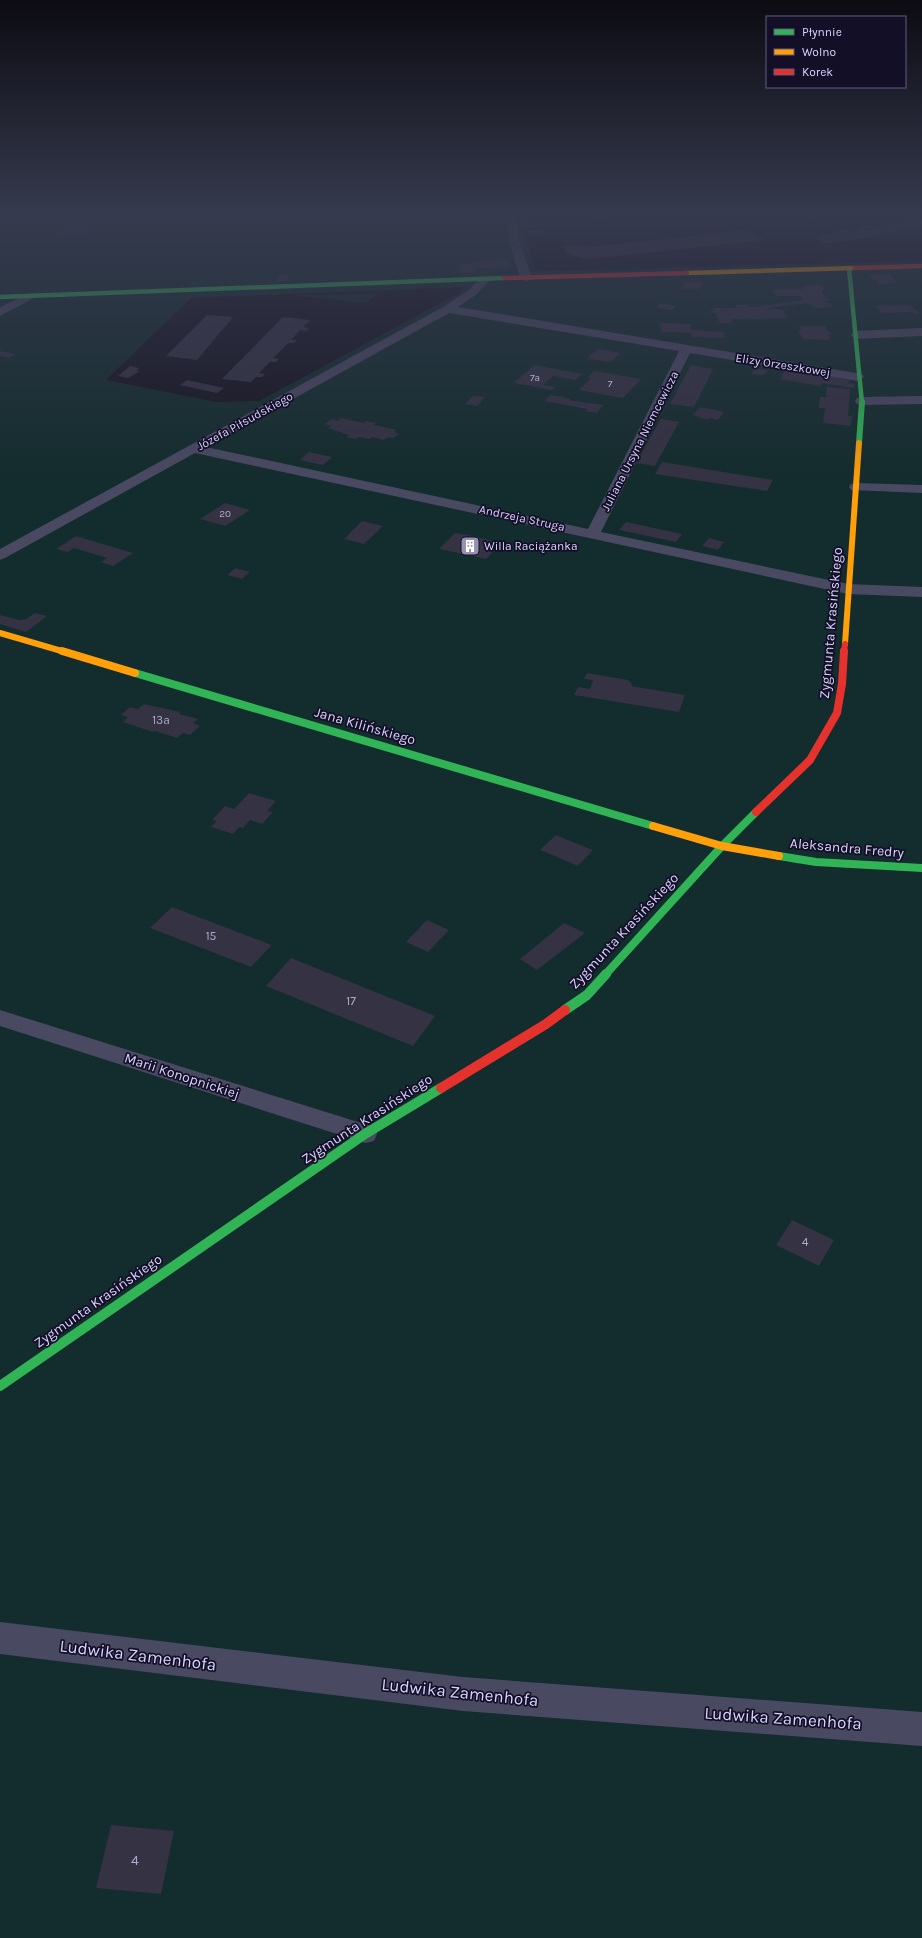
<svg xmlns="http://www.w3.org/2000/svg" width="922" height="1938" font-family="Karla,sans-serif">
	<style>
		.green { fill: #132c2d; fill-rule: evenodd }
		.building { fill: #343243 }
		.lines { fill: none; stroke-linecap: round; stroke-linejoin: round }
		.street { fill: #4a4962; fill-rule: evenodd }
		.fast-far3 { stroke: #30b455; stroke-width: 4.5 }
		.fast-far2 { stroke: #30b455; stroke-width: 6 }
		.fast-far1 { stroke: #30b455; stroke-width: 8 }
		.fast { stroke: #30b455; stroke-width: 10 }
		.slow-far2 { stroke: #ff9f0a; stroke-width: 4.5 }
		.slow-far1 { stroke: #ff9f0a; stroke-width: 6 }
		.slow { stroke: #ff9f0a; stroke-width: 8 }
		.jam-far3 { stroke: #e5322d; stroke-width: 4.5 }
		.jam-far2 { stroke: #e5322d; stroke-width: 6 }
		.jam-far1 { stroke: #e5322d; stroke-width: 8 }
		.jam { stroke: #e5322d; stroke-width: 10 }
		.labels { text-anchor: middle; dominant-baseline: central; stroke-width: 3.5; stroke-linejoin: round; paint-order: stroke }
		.far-number-label { font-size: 10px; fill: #b0acd0 }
		.far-street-label { font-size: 12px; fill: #d9d4ff; stroke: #130f26 }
		.far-poi-label { font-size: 12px; fill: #d9d4ff; stroke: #130f26; text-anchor: start }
		.number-label { font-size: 12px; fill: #b0acd0 }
		.street-label { font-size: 14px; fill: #d9d4ff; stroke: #130f26 }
		.near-number-label { font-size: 14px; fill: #b0acd0 }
		.near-street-label { font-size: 17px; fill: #d9d4ff; stroke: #130f26 }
	</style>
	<rect width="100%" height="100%" fill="#161421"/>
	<g class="green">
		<path d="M0,211H532L534,221L523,222L534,269H543L544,271L922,261V1938H0ZM464,287L461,292L259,401L216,402L106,380L191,298Z"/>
		<path d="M379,294L364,303L293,295Z"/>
	</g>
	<g class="building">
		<path d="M54,211L72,212L69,215L50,214Z"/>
		<path d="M592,211H634L637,213L599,219L591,215L597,214Z"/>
		<path d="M795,211H837V212L820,215L823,216L811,218Z"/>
		<path d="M916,217L922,219V227L834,243H825L816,239L822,238L818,236L837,233L834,231L844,229L850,232L862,229L858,227L868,225L874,227L886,225L882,223L892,221L898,223L910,221L906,219Z"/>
		<path d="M538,222L540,228H526L524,223Z"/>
		<path d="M62,225L95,226L88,236L54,235Z"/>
		<rect x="528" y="230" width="16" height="5"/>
		<path d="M748,230L764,240L589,259L570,255L564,251L567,250L563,247L581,245L584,247H590Z"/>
		<path d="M507,259L511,267L475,268L476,272L462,273L459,265L473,264L472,261Z"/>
		<path d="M288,274L289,281L277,282L278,275Z"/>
		<path d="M890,274L897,283L879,284L876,280H873L868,275Z"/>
		<path d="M685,282L702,283L700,289H681Z"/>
		<path d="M802,285H822L824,289L822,291L823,294L827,296L829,300L823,302L830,303L833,307L816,308L812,307L810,303H807L762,309H780L785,311L783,312L786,314H784L788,316H785L789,318L730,319L732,323H720L715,313H710V311H715L714,308H737L735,305H748L749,307H755L803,300L801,296H776L772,289H804Z"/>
		<path d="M661,303L676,306L672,310L656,308Z"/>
		<path d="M909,305L920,314H913L911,312L882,313L876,306Z"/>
		<path d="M207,315L233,317L197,360L166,356Z"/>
		<path d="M283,317L310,320L303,327L309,328L306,331L300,330L291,340H297L294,343H288L273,358L279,359L276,362H270L259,373L265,374L262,377H256L251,382L222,379Z"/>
		<path d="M660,323L691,324V330L724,332L725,338L692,337L691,333L661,332Z"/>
		<path d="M799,326H825L827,331H830L831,335H828L830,340L803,339L798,330H801Z"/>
		<path d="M597,349L620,353L611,362L587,359Z"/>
		<path d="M0,351L16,354L8,358L0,356Z"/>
		<path d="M534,365L582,374L576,380L553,376L543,385L555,387L552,390L514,383Z"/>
		<path d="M691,365L713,369L694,407L670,404Z"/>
		<path d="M130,366L139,368L136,371H140L128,378L118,376Z"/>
		<path d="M755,368L768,370L763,375L751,374Z"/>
		<path d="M786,369L850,380L848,383L855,384L853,388L822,383L820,386L780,379Z"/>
		<path d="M594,371L641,379L623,398L579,390L591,378L588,377Z"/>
		<path d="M187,380L224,388L217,393L180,385Z"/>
		<path d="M827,387L850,389L848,416H852L851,426L823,423L825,408H819L820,397H826Z"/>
		<path d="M550,395L564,397L563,398L570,399L569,400L603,405L597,413L585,411L587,409L545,401Z"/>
		<path d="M473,396L485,397L477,406L465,404Z"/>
		<path d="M700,407L724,412L718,420L709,418L708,420L693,415Z"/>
		<path d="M341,418L364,423L366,421L376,423L374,425L397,430L394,432L399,434L393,438L388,437L384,440L372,437L370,439L359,437L356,439L346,437L349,435L328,428L331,426L325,424L332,419L338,421Z"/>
		<path d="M661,419L679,422L655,466L636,463Z"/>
		<path d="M309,452L332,457L323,465L300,460Z"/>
		<path d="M662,462L773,480L767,491L655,474Z"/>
		<path d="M225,503L250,510L225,526L200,519Z"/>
		<path d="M362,521L383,526L364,544L344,539Z"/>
		<path d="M626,522L682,534L676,542L619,530Z"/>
		<path d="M455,533L468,535L501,543L486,559L439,549Z"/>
		<path d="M76,536L133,553L113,566L101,562L107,558L74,548L68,552L56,549Z"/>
		<path d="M709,538L724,542L718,550L702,546Z"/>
		<path d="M235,568L250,572L242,579L227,575Z"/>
		<path d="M35,613L47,616L26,632L0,624V615L19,620L26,619Z"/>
		<path d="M587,673L628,680L632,684L631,686L685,695L679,712L574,695L578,687L590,689L593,680L584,679Z"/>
		<path d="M144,704L180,712L179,714L198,719L193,723L200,726L190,735L183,733L177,738L155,731L153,732L123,722L128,717L121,715L130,707L138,709Z"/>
		<path d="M249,793L276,801L267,811L273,812L262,824L250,820L243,828L239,827L233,834L211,827L217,821L212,820L225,806L234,809Z"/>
		<path d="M556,835L563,838L593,850L578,866L540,850Z"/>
		<path d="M172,907L272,945L251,967L150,928Z"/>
		<path d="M427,920L449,930L428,952L406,942Z"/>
		<path d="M564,923L585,933L537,970L520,959Z"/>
		<path d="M291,958L435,1016L413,1046L266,986Z"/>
		<path d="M792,1220L834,1240L819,1266L776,1245Z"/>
		<path d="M111,1825L174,1831L161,1894L96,1888Z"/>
	</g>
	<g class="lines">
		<g class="street">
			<path d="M507,211H517L519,241L532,278L530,280L526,281L520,278L509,241Z"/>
			<path d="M485,276L491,279L489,281L477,294L458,307L862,374L864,377L858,381L690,353L601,532L848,584L922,587V597L848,594L195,453L5,558L0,560V549L443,307L469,290L481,277ZM449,313L679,351L588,529L206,447Z"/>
			<path d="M28,294L32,295L34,297L32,299L0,316V307Z"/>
			<path d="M922,328V336L856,339L850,335L856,331Z"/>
			<path d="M922,396V404L862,405L857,404L855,401L857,398L862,397Z"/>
			<path d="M856,483L922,485V493L851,490L849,487L851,484Z"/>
			<path d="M0,1010L374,1127L377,1134L374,1141L365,1143L0,1026Z"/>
			<path d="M0,1622L463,1677L922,1712V1746L463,1711L0,1654Z"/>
		</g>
		<g class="fast-far3">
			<path d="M849,268L862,403"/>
			<path d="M0,297L504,278"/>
		</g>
		<path class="fast-far2" d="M859,443L862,402"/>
		<g class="fast-far1">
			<path d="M135,673L653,826"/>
			<path d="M779,856L816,862L922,868"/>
			<path d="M605,975L722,846L756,812"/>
		</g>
		<g class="fast">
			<path d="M565,1010L587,995L606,974"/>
			<path d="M0,1386L365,1134L441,1088"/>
		</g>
		<path class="slow-far2" d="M687,273L855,268"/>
		<g class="slow-far1">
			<path d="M0,633L65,652"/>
			<path d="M845,644L859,443"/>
		</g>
		<g class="slow">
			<path d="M62,651L135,673"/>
			<path d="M653,826L722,846L779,856"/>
		</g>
		<g class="jam-far3">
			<path d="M855,268L922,266"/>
			<path d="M504,278L687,273"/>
		</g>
		<path class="jam-far2" d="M844,652L845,644"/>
		<path class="jam-far1" d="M756,812L810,760L837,713L842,684L844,651"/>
		<path class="jam" d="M441,1088L546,1024L565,1010"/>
	</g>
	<linearGradient id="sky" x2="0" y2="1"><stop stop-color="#0c0b12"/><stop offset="0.44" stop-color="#363a4e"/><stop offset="1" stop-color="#363a4e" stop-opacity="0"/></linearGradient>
	<rect width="922" height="483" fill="url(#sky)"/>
	<defs>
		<g id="building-square" transform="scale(1)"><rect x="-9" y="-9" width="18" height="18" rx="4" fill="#9591b1" stroke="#130f26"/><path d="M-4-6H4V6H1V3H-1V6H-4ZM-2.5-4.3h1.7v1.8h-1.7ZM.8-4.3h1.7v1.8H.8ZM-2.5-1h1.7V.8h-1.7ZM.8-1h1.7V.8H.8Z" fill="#fff"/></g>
	</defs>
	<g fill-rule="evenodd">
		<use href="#building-square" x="470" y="546"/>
	</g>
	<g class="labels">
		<g class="far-number-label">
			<text x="535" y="378">7a</text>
			<text x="610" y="384">7</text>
			<text x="225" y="514">20</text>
		</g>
		<g class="far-street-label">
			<text transform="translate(783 365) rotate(9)">Elizy Orzeszkowej</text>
			<text transform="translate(245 421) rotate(-29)">Józefa Piłsudskiego</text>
			<text transform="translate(640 441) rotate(-63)">Juliana Ursyna Niemcewicza</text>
			<text transform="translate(522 518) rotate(12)">Andrzeja Struga</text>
		</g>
		<g class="far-poi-label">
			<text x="484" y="546">Willa Raciążanka</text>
		</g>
		<g class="number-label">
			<text x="161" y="720">13a</text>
			<text x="211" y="936">15</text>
			<text x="351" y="1001">17</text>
			<text x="805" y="1242">4</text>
		</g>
		<g class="street-label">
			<text transform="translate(831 623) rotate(-85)">Zygmunta Krasińskiego</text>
			<text transform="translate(365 726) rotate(16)">Jana Kilińskiego</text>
			<text transform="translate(847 848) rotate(5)">Aleksandra Fredry</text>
			<text transform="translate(624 931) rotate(-47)">Zygmunta Krasińskiego</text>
			<text transform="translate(182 1076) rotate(18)">Marii Konopnickiej</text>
			<text transform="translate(367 1119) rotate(-33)">Zygmunta Krasińskiego</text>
			<text transform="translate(98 1301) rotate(-35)">Zygmunta Krasińskiego</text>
		</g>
		<g class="near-number-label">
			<text x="135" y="1860">4</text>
		</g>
		<g class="near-street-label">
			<text transform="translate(138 1655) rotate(7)">Ludwika Zamenhofa</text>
			<text transform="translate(460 1692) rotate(6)">Ludwika Zamenhofa</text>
			<text transform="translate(783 1718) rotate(4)">Ludwika Zamenhofa</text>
		</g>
	</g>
	<rect x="766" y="16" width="140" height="72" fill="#130f26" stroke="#625e7d"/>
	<rect x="774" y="29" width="20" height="6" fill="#30b455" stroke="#625e7d"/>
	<text x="802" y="36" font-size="12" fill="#d9d4ff">Płynnie</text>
	<rect x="774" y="49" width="20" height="6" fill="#ff9f0a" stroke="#625e7d"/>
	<text x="802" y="56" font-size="12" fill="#d9d4ff">Wolno</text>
	<rect x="774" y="69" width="20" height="6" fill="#e5322d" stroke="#625e7d"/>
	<text x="802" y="76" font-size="12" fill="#d9d4ff">Korek</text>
</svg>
